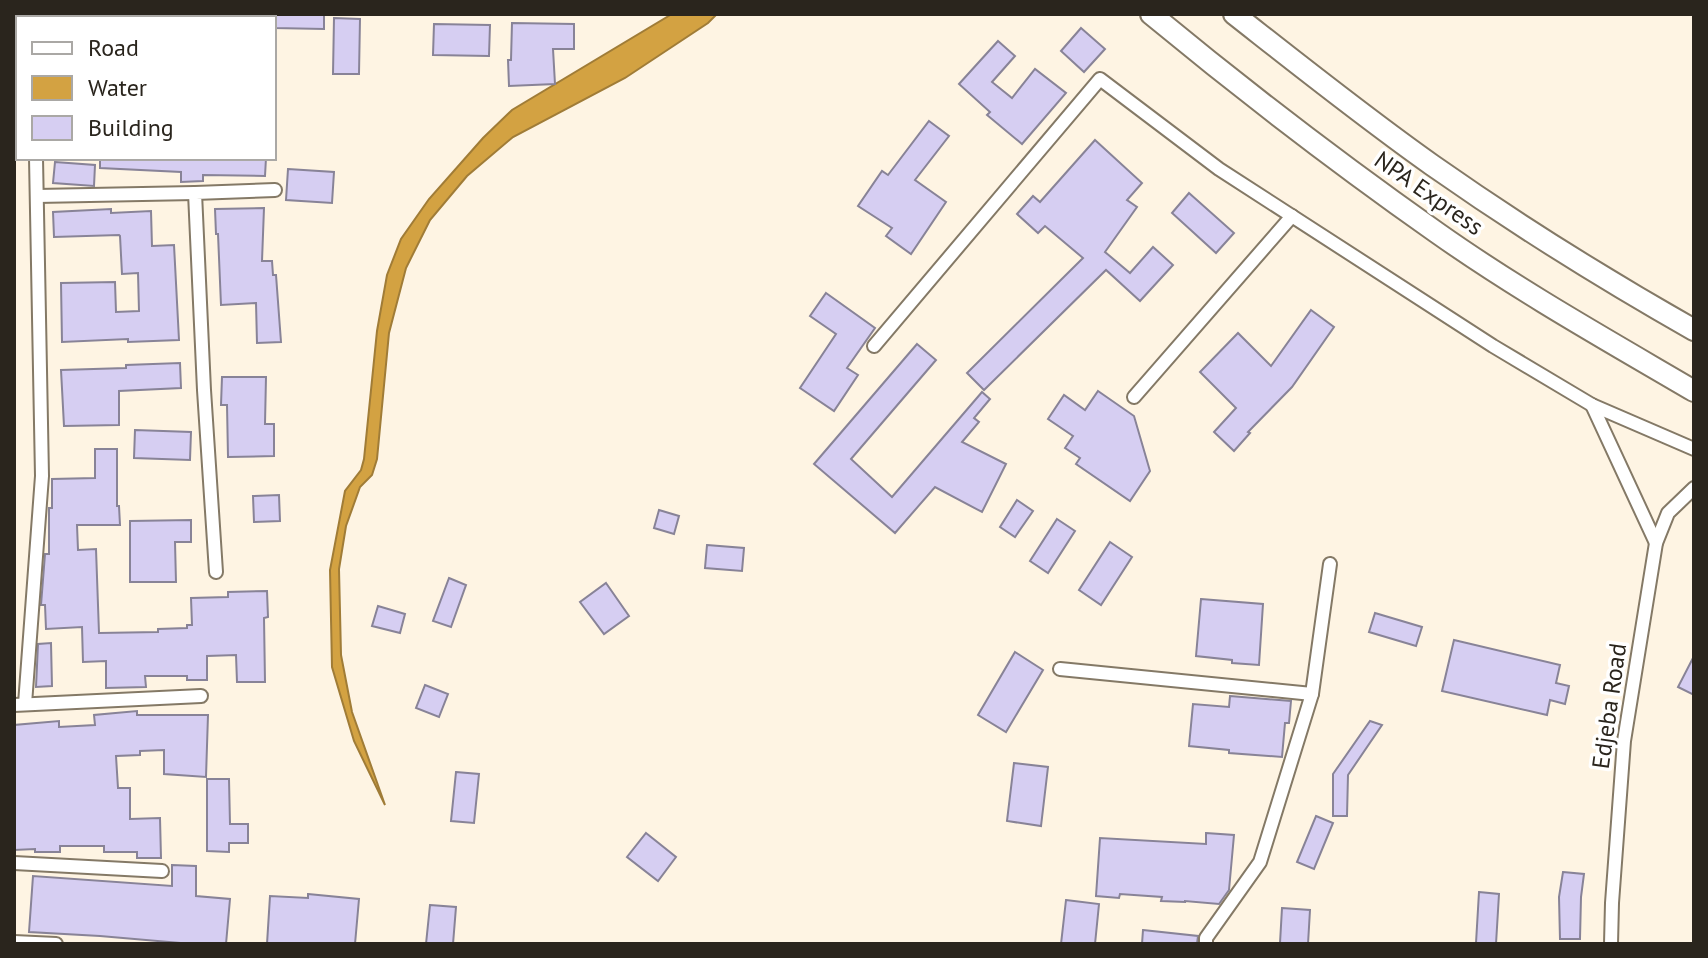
<svg xmlns="http://www.w3.org/2000/svg" width="1708" height="958" font-family="'PT Sans',sans-serif">
	<style>
		.water { fill: #d3a242; stroke: #a07c37; stroke-width: 2 }
		.building { fill: #d6cef2; stroke: #888397; stroke-width: 2 }
		.lines { fill: none; stroke-linecap: round; stroke-linejoin: round }
		.street-casing { stroke: #847966; stroke-width: 16 }
		.primary-casing { stroke: #847966; stroke-width: 24 }
		.street { stroke: #fff; stroke-width: 12 }
		.primary { stroke: #fff; stroke-width: 20 }
		.labels { text-anchor: middle; dominant-baseline: central; stroke-width: 7; stroke-linejoin: round; paint-order: stroke }
		.street-label { font-size: 24px; fill: #2a251d; stroke: #fff }
	</style>
	<rect width="100%" height="100%" fill="#fef4e3"/>
	<path class="water" d="M672,14H717L708,23L625,78L513,137L467,176L430,220L406,268L389,333L377,459L372,475L360,487L346,526L339,569L341,655L352,712L385,805L354,741L332,667L330,570L345,491L361,470L364,459L377,331L387,275L401,239L429,199L483,138L512,110Z"/>
	<g class="building">
		<path d="M274,14H324V29L274,28Z"/>
		<path d="M334,18L360,19L359,74H333Z"/>
		<path d="M512,23L574,24V49H553L555,84L509,86L508,60H511Z"/>
		<path d="M434,24L490,25L489,56L433,55Z"/>
		<path d="M1081,28L1105,49L1084,72L1061,51Z"/>
		<path d="M998,41L1015,56L992,82L1012,98L1035,69L1066,93L1022,144L987,115L990,112L959,84Z"/>
		<path d="M929,121L949,136L915,180L946,202L911,254L886,236L892,228L858,206L882,171L888,175Z"/>
		<path d="M1095,140L1142,183L1127,200L1137,207L1105,252L1130,273L1153,247L1173,265L1140,301L1106,270L984,390L967,373L1083,258L1045,226L1038,233L1017,214L1033,196L1040,202Z"/>
		<path d="M100,158H266L265,176L203,175V181L181,182V172L100,168Z"/>
		<path d="M55,162L95,165L94,186L53,183Z"/>
		<path d="M288,169L334,172L332,203L286,200Z"/>
		<path d="M1189,193L1234,233L1216,253L1172,213Z"/>
		<path d="M264,208L262,261H272L273,275H276L281,342L257,343L256,303L221,305L218,234H216L215,209Z"/>
		<path d="M111,209V213L151,211L152,246L174,245L179,340L128,342V339L62,342L61,283L115,282L116,312L139,311L138,273L122,274L120,236L119,235L54,237L53,212Z"/>
		<path d="M826,293L875,328L847,368L858,375L834,411L800,388L836,334L810,316Z"/>
		<path d="M1311,310L1334,327L1292,387L1248,432L1250,433L1234,451L1214,432L1236,408L1200,372L1238,333L1271,366Z"/>
		<path d="M917,344L936,360L851,459L892,497L982,392L990,399L974,418L979,422L962,442L1006,464L982,512L935,487L895,533L814,464Z"/>
		<path d="M180,363L181,388L119,391V425L64,426L61,370L126,368V365Z"/>
		<path d="M222,377H266L265,424H274V456L228,457L227,405H221Z"/>
		<path d="M1098,391L1134,416L1150,471L1130,501L1076,464L1080,458L1065,448L1073,436L1048,419L1064,395L1085,410Z"/>
		<path d="M135,430L191,432L190,460L134,458Z"/>
		<path d="M95,449H117V506H119L120,525H77L78,550L96,549L99,633L158,632V629L187,628V625H192L191,598L228,597V592L267,591L268,617L264,618L265,682H237L236,655L207,656V680H187V676H145L146,687L106,688V661L83,662L82,627L46,629L45,605H41L45,554H49V508H52V479L95,478Z"/>
		<path d="M279,495L280,521L254,522L253,496Z"/>
		<path d="M1017,500L1033,511L1015,537L1000,527Z"/>
		<path d="M659,510L679,516L674,534L654,528Z"/>
		<path d="M1057,519L1075,531L1048,573L1030,561Z"/>
		<path d="M191,520V542H175L176,582H130V521Z"/>
		<path d="M1110,542L1132,557L1101,605L1079,590Z"/>
		<path d="M707,545L744,548L742,571L705,568Z"/>
		<path d="M449,578L466,585L451,627L433,621Z"/>
		<path d="M606,583L629,616L604,634L580,602Z"/>
		<path d="M1201,599L1263,604L1259,665L1232,663V660L1196,656Z"/>
		<path d="M378,606L405,614L400,633L372,626Z"/>
		<path d="M1375,613L1422,627L1416,646L1369,632Z"/>
		<path d="M1454,640L1560,665L1556,683L1569,686L1565,704L1550,700L1547,715L1442,691Z"/>
		<path d="M51,643L52,686L36,687L38,644Z"/>
		<path d="M1015,652L1043,670L1006,732L978,715Z"/>
		<path d="M1694,656V695L1678,687Z"/>
		<path d="M425,685L448,694L439,717L416,708Z"/>
		<path d="M1230,696L1291,701L1289,723H1285L1282,757L1229,753V750L1189,746L1193,704L1229,707Z"/>
		<path d="M137,711V715H208L206,777L164,774V750L140,751V755L116,756L118,788H130V819L160,818L161,858H137V852H104V846H60V852H35V849L14,850V725L59,721V727L95,725L94,715Z"/>
		<path d="M1370,721L1382,725L1348,775L1347,816H1333V774Z"/>
		<path d="M1014,763L1048,767L1041,826L1007,821Z"/>
		<path d="M456,772L479,774L474,823L451,821Z"/>
		<path d="M207,779H229L230,824H248V843H229V852L207,851Z"/>
		<path d="M1316,816L1333,823L1314,869L1297,862Z"/>
		<path d="M646,833L676,857L658,881L627,857Z"/>
		<path d="M1206,833L1234,835L1229,890L1219,904L1185,901V902L1161,901L1162,897L1120,894L1119,898L1096,896L1100,838L1206,844Z"/>
		<path d="M172,865L196,866V896L230,899L226,944H192L100,936L29,932L33,876L172,886Z"/>
		<path d="M1563,872L1584,874L1581,897L1580,939H1560L1559,897Z"/>
		<path d="M1479,892L1499,894L1496,944L1476,943Z"/>
		<path d="M308,894L359,899L355,944H267L270,896L308,898Z"/>
		<path d="M1066,900L1099,904L1095,944H1061Z"/>
		<path d="M430,905L456,907L453,944H426Z"/>
		<path d="M1282,908L1310,910L1308,944L1280,943Z"/>
		<path d="M1143,930L1198,936L1197,944H1142Z"/>
	</g>
	<g class="lines">
		<g class="street-casing">
			<g id="street">
				<path d="M30,14L31,18"/>
				<path d="M189,14V18"/>
				<path d="M37,196L195,193"/>
				<path d="M874,346L1100,79L1219,169L1493,346L1592,405L1694,449"/>
				<path d="M1134,397L1292,216"/>
				<path d="M1592,405L1656,543"/>
				<path d="M216,572L204,390L195,193L275,190"/>
				<path d="M1060,669L1312,694L1260,862L1206,938V944"/>
				<path d="M1312,694L1330,564"/>
				<path d="M25,704L42,476L36,158"/>
				<path d="M14,705L201,696"/>
				<path d="M14,863L162,871"/>
				<path d="M14,942L56,944"/>
				<path d="M1611,944L1612,903L1624,741L1656,543L1668,513L1694,488"/>
			</g>
		</g>
		<g class="primary-casing">
			<g id="primary">
				<path d="M1151,14C1243,90 1338,163 1436,232C1518,290 1607,340 1694,391"/>
				<path d="M1234,14C1299,65 1364,117 1432,165C1516,224 1604,279 1694,330"/>
			</g>
		</g>
		<use href="#street" class="street"/>
		<use href="#primary" class="primary"/>
	</g>
	<g class="labels">
		<g class="street-label">
			<text transform="translate(1429 193) rotate(35)">NPA Express</text>
			<text transform="translate(1609 706) rotate(-82)">Edjeba Road</text>
		</g>
	</g>
	<rect width="1708" height="958" fill="none" stroke="#2a251d" stroke-width="32"/>
	<rect x="16" y="16" width="260" height="144" fill="#ffffff" stroke="#aaa8a5" stroke-width="2"/>
	<rect x="32" y="42" width="40" height="12" fill="#ffffff" stroke="#aaa8a5" stroke-width="2"/>
	<text x="88" y="56" font-size="24" fill="#2a251d">Road</text>
	<rect x="32" y="76" width="40" height="24" fill="#d3a242" stroke="#aaa8a5" stroke-width="2"/>
	<text x="88" y="96" font-size="24" fill="#2a251d">Water</text>
	<rect x="32" y="116" width="40" height="24" fill="#d6cef2" stroke="#aaa8a5" stroke-width="2"/>
	<text x="88" y="136" font-size="24" fill="#2a251d">Building</text>
</svg>
